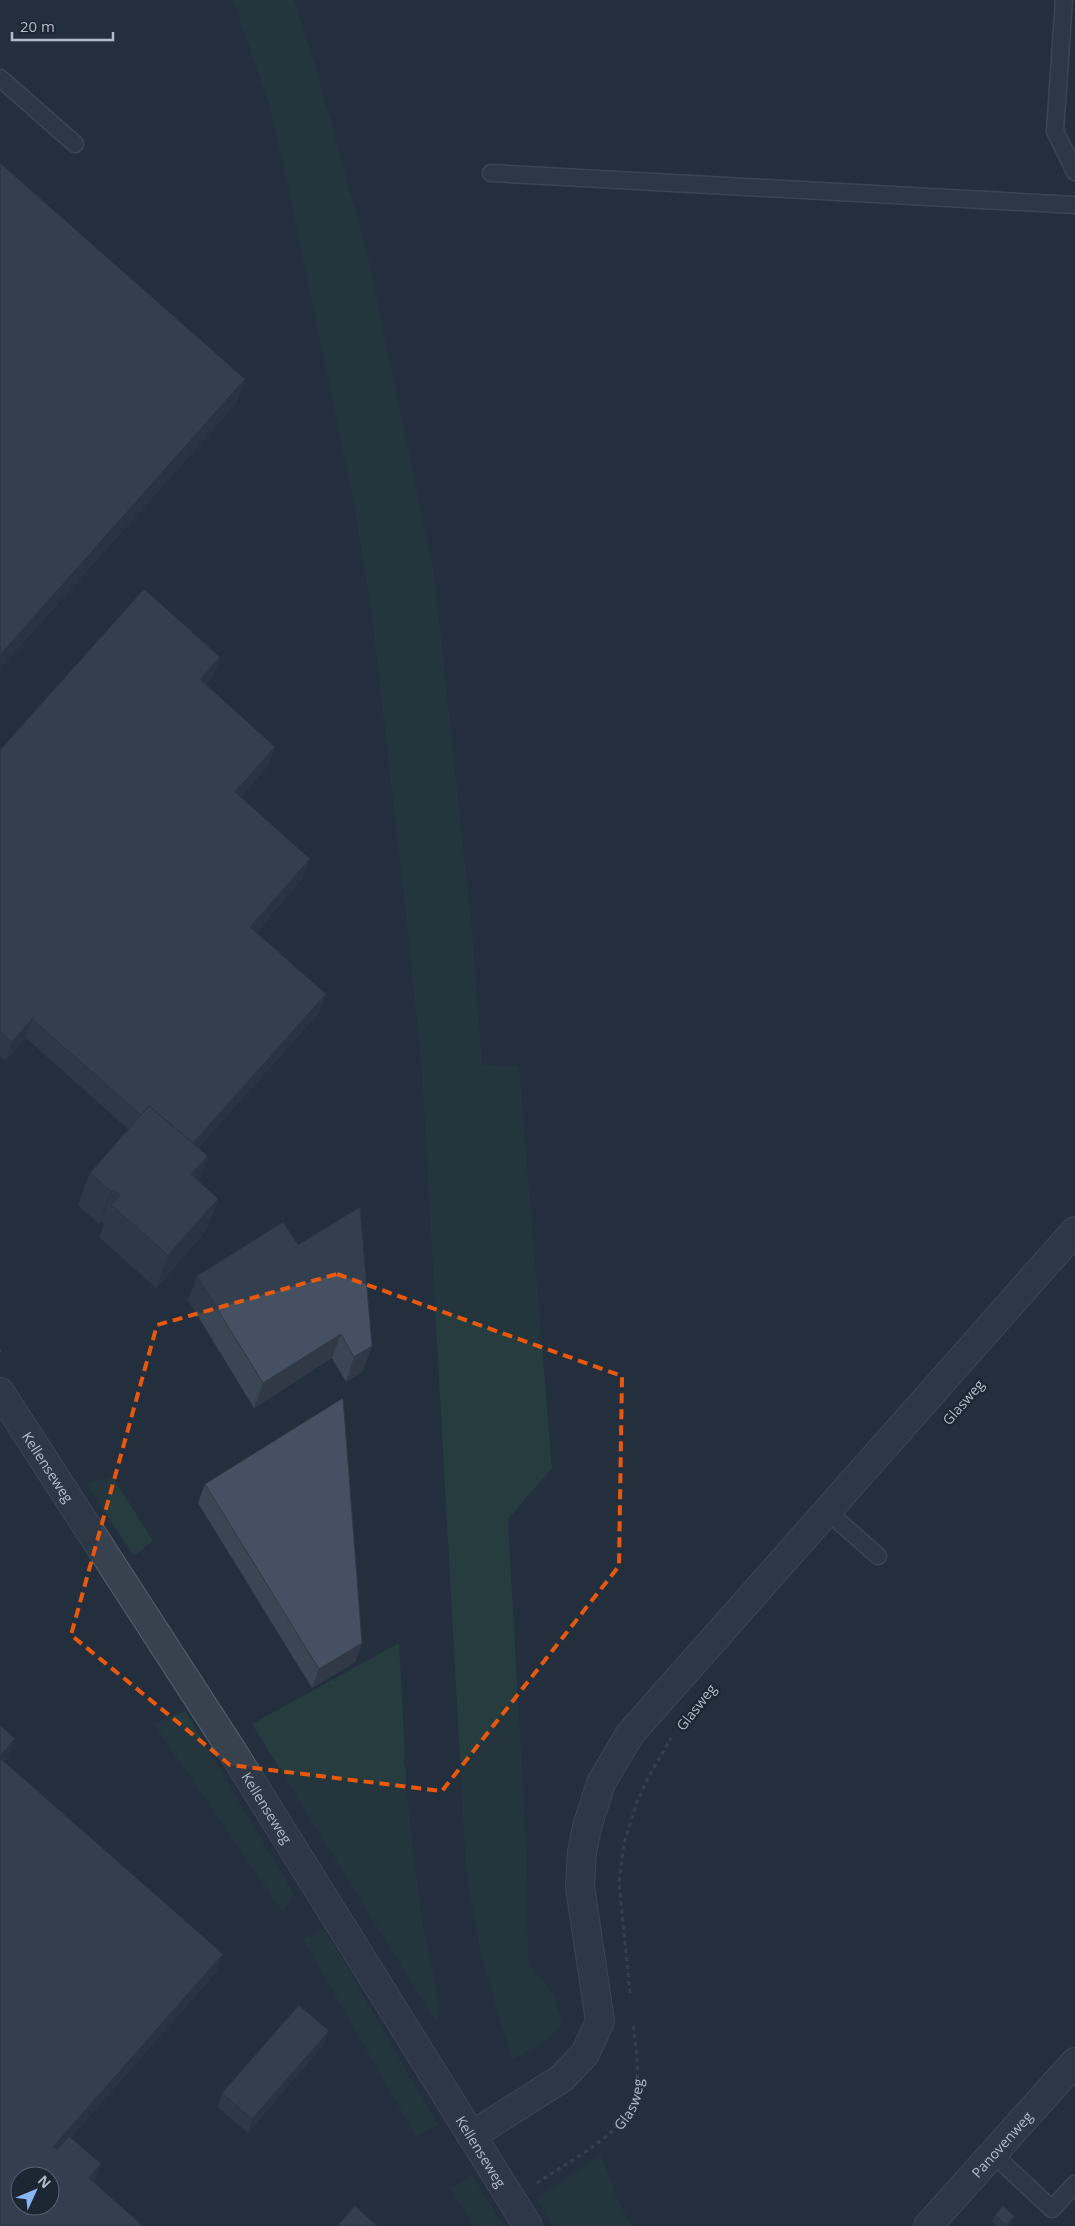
<svg xmlns="http://www.w3.org/2000/svg" width="1075" height="2226" font-family="'Open Sans',sans-serif">
	<style>
		.green { fill: #263c3f }
		.lines { fill: none; stroke-linecap: round; stroke-linejoin: round }
		.lane-casing { stroke: #565f6c; stroke-width: 19 }
		.street-casing { stroke: #565f6c; stroke-width: 30 }
		.path { stroke: #44595c; stroke-width: 3; stroke-dasharray: 4 4; stroke-linecap: butt }
		.lane { stroke: #38414e; stroke-width: 16 }
		.street { stroke: #38414e; stroke-width: 28 }
		.wall { fill: #3b4654 }
		.shaded-wall { fill: #303945 }
		.building { fill: #455162; stroke: #303945; fill-rule: evenodd }
		.marked { fill: none; stroke: #e8590c; stroke-width: 4; stroke-dasharray: 10 6; stroke-linejoin: round }
		.labels { text-anchor: middle; dominant-baseline: central; stroke-width: 5; stroke-linejoin: round; paint-order: stroke }
		.street-label { font-size: 14px; fill: #b4bcc9; stroke: #1d2633 }
	</style>
	<rect width="100%" height="100%" fill="#242f3e"/>
	<g class="green">
		<path d="M233,0H294L314,62L367,253L434,574L471,921L482,1065L519,1067L552,1468L508,1519L527,1863L528,1963L554,1995L562,2023L546,2041L512,2060L481,1955L466,1869L422,1070L407,922L372,615L354,503L288,186L269,103Z"/>
		<path d="M112,1476L153,1541L134,1556L86,1484Z"/>
		<path d="M399,1643L405,1754L404,1762L406,1770V1784L414,1860L423,1928L437,1991L438,2025L252,1724Z"/>
		<path d="M185,1711L294,1894L283,1912L154,1724Z"/>
		<path d="M324,1928L438,2125L416,2136L303,1939Z"/>
		<path d="M601,2154L617,2199L632,2226H554L536,2199Z"/>
		<path d="M473,2176L503,2226H475L450,2188Z"/>
	</g>
	<g class="lines">
		<g class="lane-casing">
			<g id="lane">
				<path d="M1064,0L1055,131L1075,172"/>
				<path d="M0,78L75,144"/>
				<path d="M491,173L1075,205"/>
				<path d="M827,1511L878,1556"/>
				<path d="M992,2153L1052,2209L1075,2184"/>
			</g>
		</g>
		<g class="street-casing">
			<g id="street">
				<path id="s2" d="M0,1392L231,1749L528,2226"/>
				<path d="M471,2136L562,2078L585,2054L600,2021L580,1887L582,1852L587,1827L601,1783L630,1734L1075,1231"/>
				<path id="s3" d="M928,2226L1075,2062"/>
			</g>
		</g>
		<g class="path">
			<path d="M0,1349V1352"/>
			<path d="M630,1993L619,1883L624,1843L637,1802L649,1776L671,1738"/>
			<path id="s1" d="M537,2183C566,2163 621,2136 633,2102C642,2080 635,2045 633,2022"/>
		</g>
		<use href="#lane" class="lane"/>
		<use href="#street" class="street"/>
	</g>
	<g class="wall">
		<path d="M220,657L213,676L205,684L275,747L268,766L241,797L310,859L303,878L256,932L326,994L319,1013L198,1148L208,1156L198,1181L218,1199L206,1231L156,1288L99,1237L104,1224L101,1221L99,1224L78,1205L90,1173L128,1129L26,1038L5,1061L0,1056V750Z"/>
		<path d="M283,1222L363,1371L346,1382L332,1358L254,1408L188,1300L197,1276Z"/>
		<path d="M205,1484L362,1643L355,1662L312,1688L198,1503Z"/>
		<path d="M329,2031L324,2044L248,2133L218,2107L222,2093Z"/>
		<path d="M995,2215L1012,2223L1009,2226H997L992,2222Z"/>
	</g>
	<g class="shaded-wall">
		<path d="M245,379L236,404L0,669V655Z"/>
		<path d="M220,657L213,676L193,698L200,679Z"/>
		<path d="M275,747L268,766L228,811L235,792Z"/>
		<path d="M310,859L303,878L243,946L250,927Z"/>
		<path d="M326,994L319,1013L177,1172L184,1153Z"/>
		<path d="M32,1019L26,1038L5,1061L12,1042Z"/>
		<path d="M208,1156L196,1189L191,1174Z"/>
		<path d="M113,1189L101,1221L99,1224L111,1191Z"/>
		<path d="M218,1199L206,1231L156,1288L168,1255Z"/>
		<path d="M341,1334L332,1358L254,1408L263,1383Z"/>
		<path d="M372,1346L363,1371L346,1382L354,1357Z"/>
		<path d="M362,1643L355,1662L312,1688L319,1669Z"/>
		<path d="M15,1739L8,1758L0,1767V1756Z"/>
		<path d="M223,1954L216,1973L46,2166L53,2147Z"/>
		<path d="M329,2031L324,2044L248,2133L252,2119Z"/>
		<path d="M101,2164L94,2184L89,2178Z"/>
		<path d="M1014,2216L1012,2223L1009,2226H1006Z"/>
	</g>
	<g class="building">
		<path d="M0,163L245,379L0,655Z"/>
		<path d="M144,589L220,657L200,679L275,747L235,792L310,859L250,927L326,994L193,1143L149,1106L141,1115L32,1019L12,1042L0,1031V750Z"/>
		<path d="M149,1106L208,1156L191,1174L218,1199L168,1255L111,1205L120,1195L113,1189L111,1191L90,1173Z"/>
		<path d="M360,1207L372,1346L354,1357L341,1334L263,1383L197,1276L283,1222L298,1245Z"/>
		<path d="M343,1398L362,1643L319,1669L205,1484Z"/>
		<path d="M0,1725L15,1739L0,1756Z"/>
		<path d="M0,1758L223,1954L53,2147L57,2150L69,2136L101,2164L89,2178L143,2226H0ZM20,2176H50V2206H20Z"/>
		<path d="M299,2005L329,2031L252,2119L222,2093Z"/>
		<path d="M355,2206L377,2226H337Z"/>
		<path d="M1003,2206L1014,2216L1006,2225L995,2215Z"/>
	</g>
	<path d="M0 0H1075V2226H0ZM337,1274L622,1376L619,1566L442,1791L230,1765L71,1635L157,1325Z" fill="#242f3e" fill-opacity=".55" fill-rule="evenodd"/>
	<path class="marked" d="M337,1274L622,1376L619,1566L442,1791L230,1765L71,1635L157,1325Z"/>
	<g class="labels">
		<g class="street-label">
			<text transform="translate(963 1402) rotate(-49)">Glasweg</text>
			<text stroke="none"><textPath href="#s2" startOffset="89">Kellenseweg</textPath></text>
			<text transform="translate(696 1707) rotate(-52)">Glasweg</text>
			<text stroke="none"><textPath href="#s2" startOffset="494">Kellenseweg</textPath></text>
			<text stroke="none"><textPath href="#s1" startOffset="124">Glasweg</textPath></text>
			<text stroke="none"><textPath href="#s3" startOffset="110">Panovenweg</textPath></text>
			<text stroke="none"><textPath href="#s2" startOffset="899">Kellenseweg</textPath></text>
		</g>
	</g>
	<g transform="translate(35 2191) rotate(46)"><circle r="24" fill="#1d2633" stroke="#59626f"/>
	<path d="M0-4L9 19L0 12L-9 19Z" fill="#8ab4f8"/>
	<text y="-8" font-size="14" font-weight="bold" text-anchor="middle" fill="#b4bcc9">N</text>
	</g>
	<path d="M12 32v8h101v-8" fill="none" stroke="#b4bcc9" stroke-width="2.5"/>
	<text x="20" y="32" font-size="15" fill="#b4bcc9" stroke="#1d2633" stroke-width="4" paint-order="stroke">20 m</text>
</svg>
